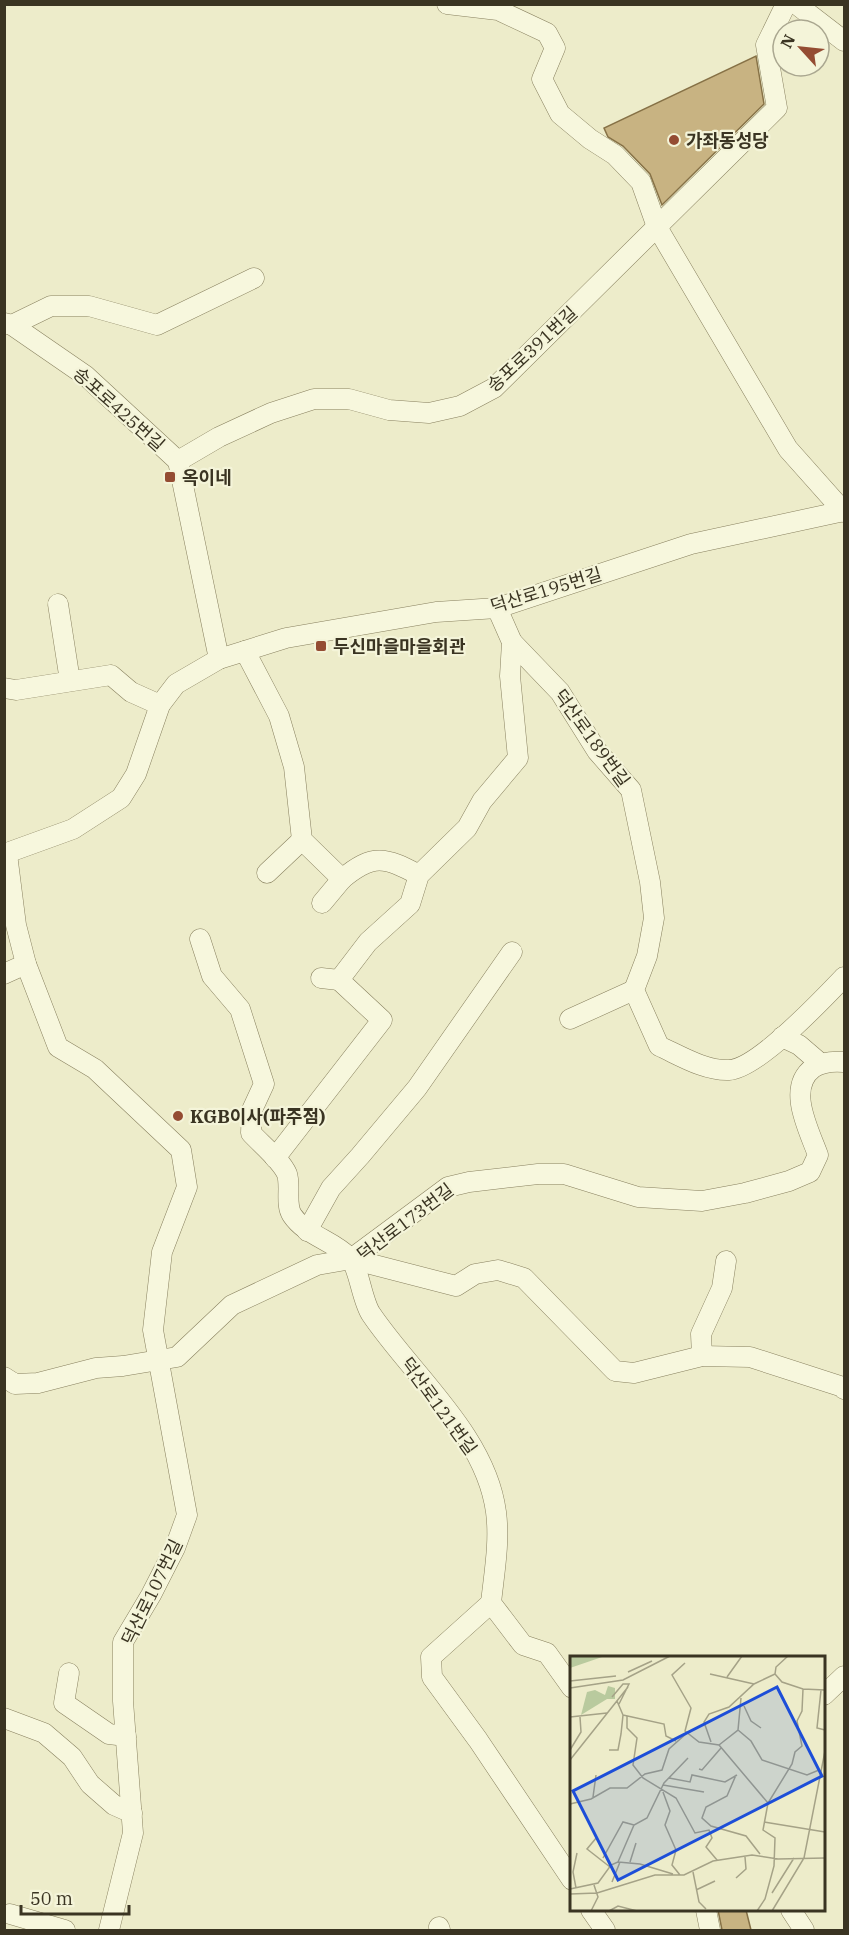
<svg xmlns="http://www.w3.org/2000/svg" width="849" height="1935" font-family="'IBM Plex Serif','Noto Sans KR',serif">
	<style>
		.building { fill: #c8b382; stroke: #867146; stroke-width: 1.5 }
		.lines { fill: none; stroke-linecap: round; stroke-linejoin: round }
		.minor-casing { stroke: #88805f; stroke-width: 21 }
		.minor { stroke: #f7f7dd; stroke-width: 20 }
		.poi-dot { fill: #944c32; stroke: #f4f4d9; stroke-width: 2 }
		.labels { text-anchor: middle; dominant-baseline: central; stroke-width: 4.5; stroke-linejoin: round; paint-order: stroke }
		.poi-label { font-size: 18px; font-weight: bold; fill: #3a3422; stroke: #f4f4d9; text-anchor: start }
		.street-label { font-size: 18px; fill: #3a3422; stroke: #f4f4d9 }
		.inset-road { fill: none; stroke: #a5a287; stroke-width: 1.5 }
		.view { fill: #1d4ed8; fill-opacity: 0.15; stroke: #1d4ed8; stroke-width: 3 }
		.inset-edge { fill: none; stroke: #3a3422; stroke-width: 3 }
	</style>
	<rect width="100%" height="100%" fill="#edecca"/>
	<g class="building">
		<path d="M756,56L764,104L662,205L650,174L623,146L608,137L604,128Z"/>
		<path d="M718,1910H746L751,1930H722Z"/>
	</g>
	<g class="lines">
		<g class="minor-casing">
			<g id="minor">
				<path d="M447,4L498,10L547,33L555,48L542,79L560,114L590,139L615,155L641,182L657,227L788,449L844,512"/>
				<path d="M796,4L844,41"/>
				<path d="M4,323L12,325L86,376L178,461L219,659"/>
				<path d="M12,325L51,306H89L157,325L254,278"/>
				<path d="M178,461L219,437L271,413L314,399H349L389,410L429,413L460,406L494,388L777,108L766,45L786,4"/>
				<path d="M58,604L70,681"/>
				<path d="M512,642L560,692L597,751L631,790L650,882L654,918L647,956L634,990L659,1046C681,1056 705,1071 729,1070C757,1069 824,998 844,977"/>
				<path d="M245,651L279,716L294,767L302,840L342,879L322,903"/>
				<path d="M4,688L16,690L111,675L131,692L160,705"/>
				<path d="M4,854L73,829L121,798L136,774L160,705L176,684L219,659L286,638L436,612L497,608L691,544L844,511"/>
				<path d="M7,854L16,925L26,964L58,1047L95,1069L181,1150L187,1187L162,1252L153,1330L187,1515L175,1548L151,1595L123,1642V1701L133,1833L109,1930"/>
				<path d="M267,873L302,840"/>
				<path d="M342,879C373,853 385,857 419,875"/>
				<path d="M200,939L212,976L240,1009L264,1084L252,1110L251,1133C261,1144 281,1160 287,1174C291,1186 285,1204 292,1215C306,1236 333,1240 350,1258C359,1268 362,1301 371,1314C412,1375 486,1435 496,1512C500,1542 494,1574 491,1603L523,1645L547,1653L572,1688"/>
				<path d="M4,974L26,964"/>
				<path d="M321,978L339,980"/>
				<path d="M570,1019L634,990"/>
				<path d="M782,1037L799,1045L820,1063"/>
				<path d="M275,1158L382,1020L339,980L368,942L410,904L419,875L467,828L482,801L518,758L510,676L512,642L497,608"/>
				<path d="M307,1231L331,1188L360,1156L417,1088L512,952"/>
				<path d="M351,1259L448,1187L469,1182L538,1174H564L638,1197L702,1201L745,1193L789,1181L810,1172L818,1155C809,1130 786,1088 813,1068C822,1062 833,1061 844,1062"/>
				<path d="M702,1356L701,1334L722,1288L726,1261"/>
				<path d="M4,1377L15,1384L38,1383L96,1368L123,1366L177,1357L232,1305L317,1265L351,1259L456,1286L475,1274L498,1270L524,1278L615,1371L634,1373L702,1356L750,1357L843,1387L844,1389"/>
				<path d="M491,1603L431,1657L432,1677L478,1740L572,1880"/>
				<path d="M69,1673L64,1703L109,1734L126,1736"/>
				<path d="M824,1695L844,1676"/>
				<path d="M4,1718L44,1733L72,1757L90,1784L114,1805L132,1813"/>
				<path d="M591,1910L605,1930"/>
				<path d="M706,1910L710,1930"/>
				<path d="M791,1910L804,1930"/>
				<path d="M10,1914L65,1930"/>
				<path d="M439,1927L440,1930"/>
			</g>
		</g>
		<use href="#minor" class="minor"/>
	</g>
	<g class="poi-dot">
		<circle cx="674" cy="140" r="6"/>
		<rect x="164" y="471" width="12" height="12" rx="3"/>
		<rect x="315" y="640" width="12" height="12" rx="3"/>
		<circle cx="178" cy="1116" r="6"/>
	</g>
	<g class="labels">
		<g class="poi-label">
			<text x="686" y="140">가좌동성당</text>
			<text x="182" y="477">옥이네</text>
			<text x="333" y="646">두신마을마을회관</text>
			<text x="190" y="1116">KGB이사(파주점)</text>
		</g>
		<g class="street-label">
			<text transform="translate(532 349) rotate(-43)">송포로391번길</text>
			<text transform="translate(119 409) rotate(42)">송포로425번길</text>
			<text transform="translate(546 590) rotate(-17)">덕산로195번길</text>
			<text transform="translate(592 738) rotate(54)">덕산로189번길</text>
			<text transform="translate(405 1222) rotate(-37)">덕산로173번길</text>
			<text transform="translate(439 1406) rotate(54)">덕산로121번길</text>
			<text transform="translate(152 1592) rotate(-64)">덕산로107번길</text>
		</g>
	</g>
	<g transform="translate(570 1656)">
		<rect width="255" height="255" fill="#edecca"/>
		<path d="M0,0H35L0,12ZM38,30L45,32V43H37L11,59L17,36L25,34L35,39Z" fill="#b9ca9e"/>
		<path class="inset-road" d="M115,7L102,19L121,52L115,75L129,86L149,89L198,147M58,16L82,5M140,18L184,28M205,18L212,26L233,33L255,34M205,18L206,11L218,0M157,21L172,0M0,25L46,20M0,32L53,24L100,0M251,34L247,72L255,74M42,41L53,28H59L49,48M174,50L181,65L191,72M53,59L94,68L96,80L106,85M57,60V72L67,82L63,109L73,122L106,142L125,177L139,174L142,182L136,191L147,204M0,61L37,57M168,74L181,85L192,104L237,119L249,114M141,86L134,66L139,58L159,51L184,28L205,18M149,89L168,74L171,42M0,94L11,76L10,61M39,94H48L51,78L53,59L47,45M0,104L58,31M129,113L132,114L151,92M166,119L157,140L136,151L132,162L141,170L176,180L190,198M99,122L120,126L122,119L155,126L167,119M93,129L134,136M93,136L100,155L95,169L106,194L102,209L110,219M23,141L26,119M0,148L21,143L40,132H57L75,118L92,114L99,93L117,77M194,166L255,176M27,181L17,193L40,211M33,202L53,166L64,169M48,206L70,208L103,218M60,206L66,187M123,216L129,246L136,253M166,222L176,213L175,201M42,226L50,206M6,232L3,216L7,197M0,233L28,227L41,209L48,206L64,169L77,162L94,127L118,102M126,234L145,225M202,237L224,202M0,238L27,237L85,219H114L143,205L182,199L208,203L255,202M21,255L28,241L24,229M39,255L48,250L67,255M187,255L195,243L204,210L205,182L193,174L198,147L222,108L225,96L232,90L227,65L232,55L233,33M202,255L234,202L255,95"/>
		<path class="view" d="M207,31L252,120L48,224L3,135Z"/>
		<rect width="255" height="255" class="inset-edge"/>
	</g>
	<rect width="849" height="1935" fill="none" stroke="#3a3422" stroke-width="12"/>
	<g transform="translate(801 48) rotate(297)"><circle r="28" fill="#f4f4d9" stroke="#aaa790" stroke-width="1.5"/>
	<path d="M0-4.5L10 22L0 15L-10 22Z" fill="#944c32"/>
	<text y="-9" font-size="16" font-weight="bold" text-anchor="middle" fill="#3a3422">N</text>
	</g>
	<path d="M21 1905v9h108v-9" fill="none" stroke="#3a3422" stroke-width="3"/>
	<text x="30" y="1905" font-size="18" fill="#3a3422" stroke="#f4f4d9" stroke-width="4.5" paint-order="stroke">50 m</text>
</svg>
